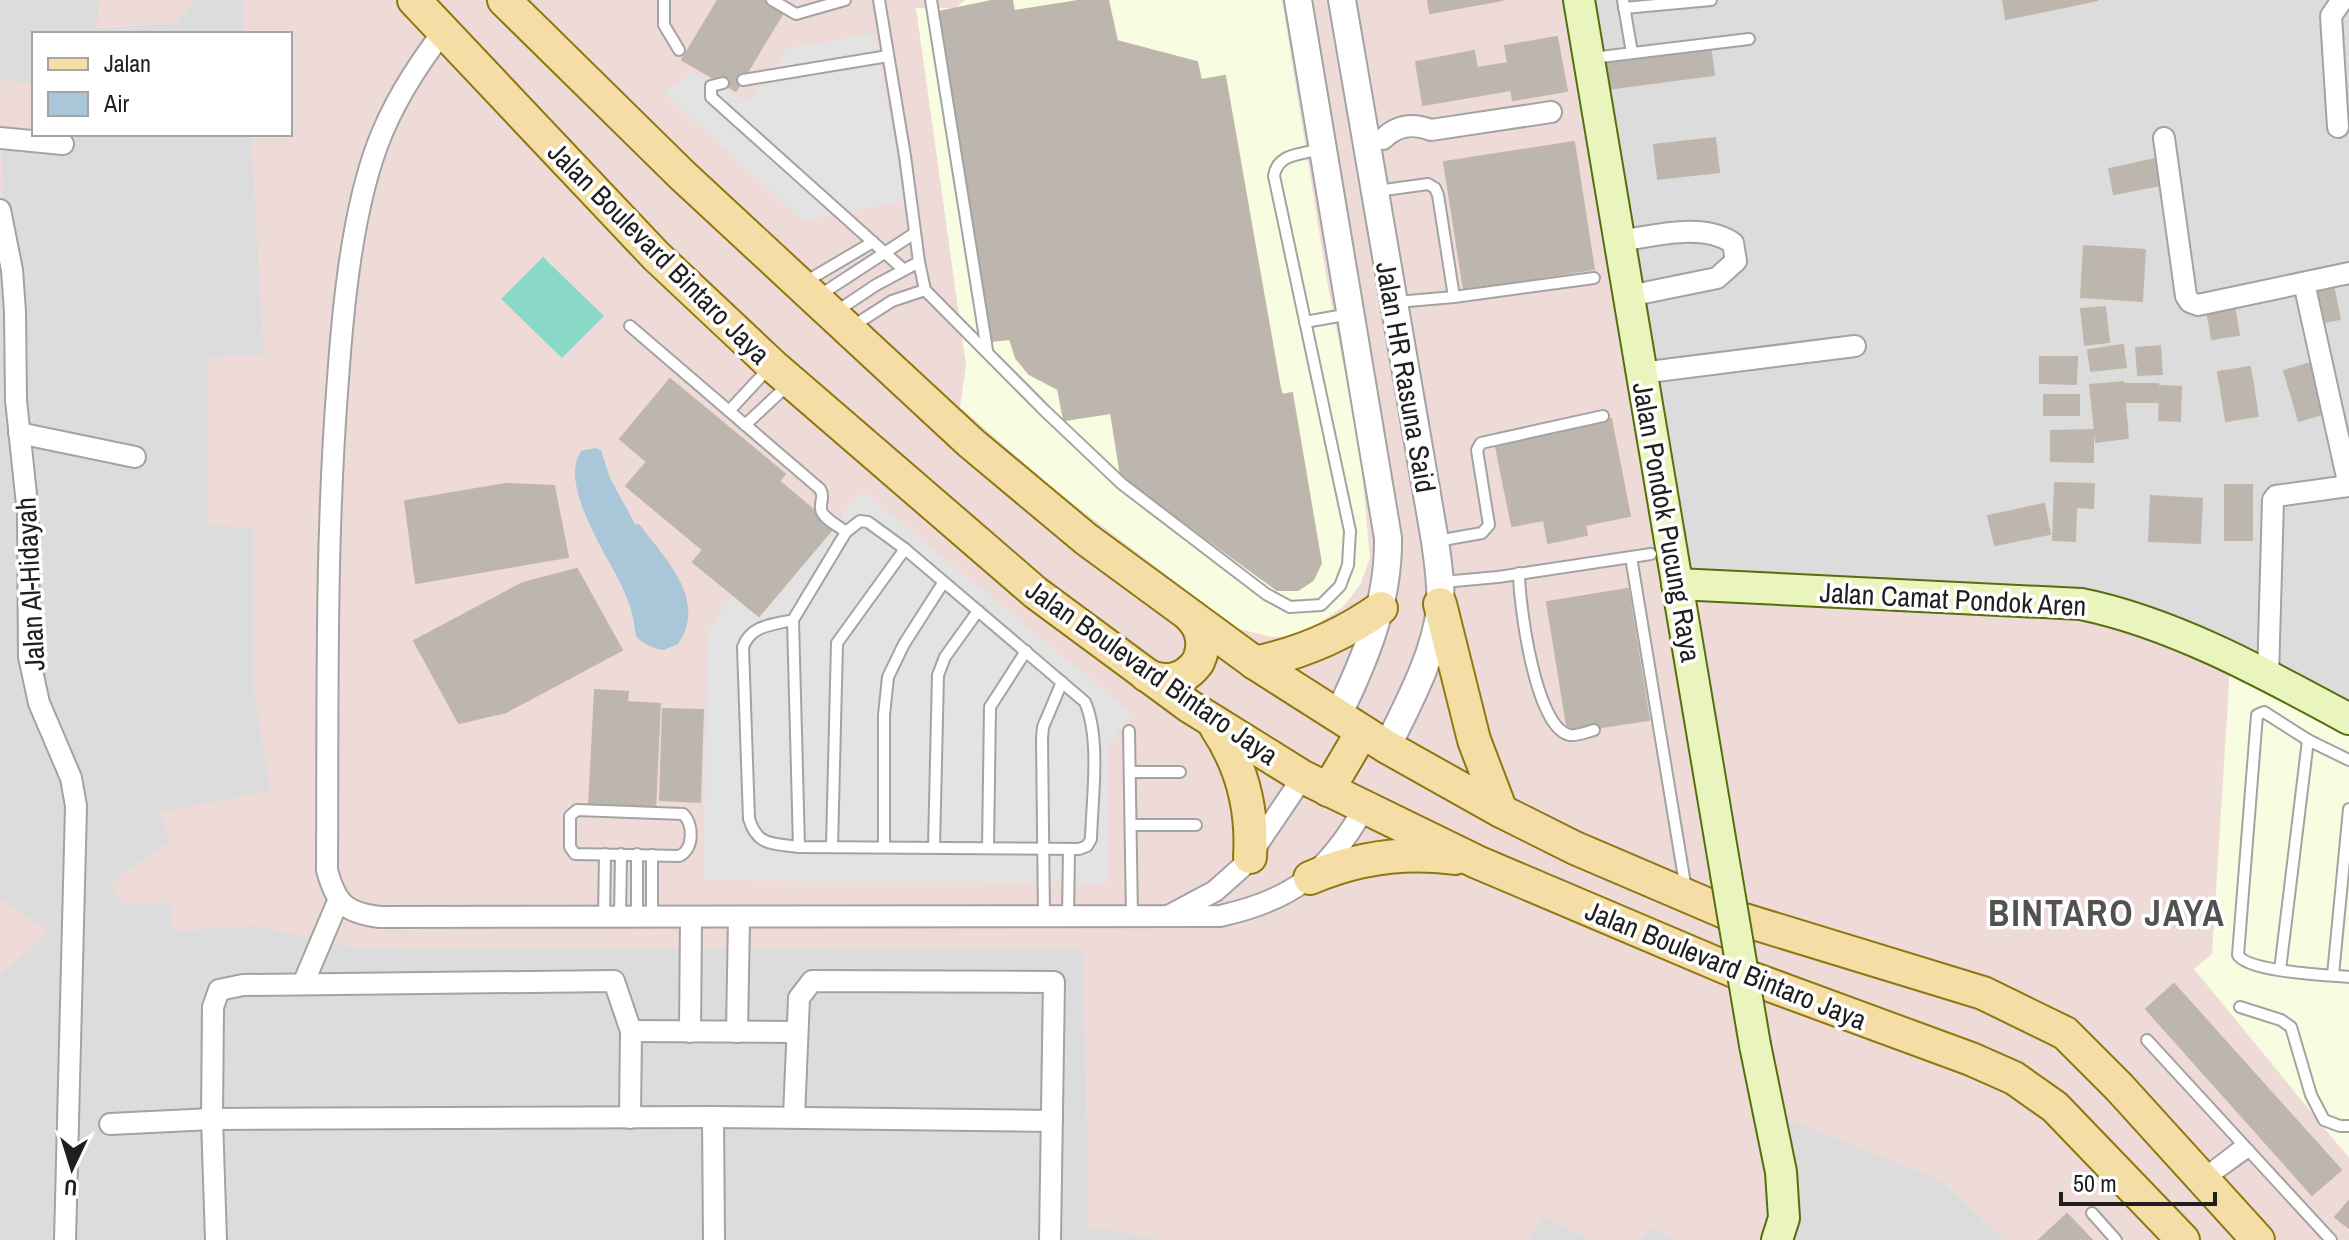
<svg xmlns="http://www.w3.org/2000/svg" width="2349" height="1240" font-family="'Archivo Narrow',sans-serif">
	<style>
		.residential { fill: #dddcdc; fill-rule: evenodd }
		.commercial { fill: #eedbd7 }
		.education { fill: #f8fde1 }
		.pitch { fill: #8ad8c6 }
		.parking { fill: #e3e3e3 }
		.water { fill: #aac7d9 }
		.building { fill: #bcb6af; stroke: #c0b6a9; stroke-width: 2 }
		.lines { fill: none; stroke-linecap: round; stroke-linejoin: round }
		.service-casing { stroke: #a3a3a3; stroke-width: 14 }
		.minor-casing { stroke: #a3a3a3; stroke-width: 24 }
		.tertiary-casing { stroke: #a3a3a3; stroke-width: 30 }
		.secondary-casing { stroke: #556f0d; stroke-width: 34 }
		.primary-casing { stroke: #8e770c; stroke-width: 36 }
		.service { stroke: #fff; stroke-width: 10 }
		.minor { stroke: #fff; stroke-width: 20 }
		.tertiary { stroke: #fff; stroke-width: 26 }
		.secondary { stroke: #eaf5be; stroke-width: 30 }
		.primary { stroke: #f5dea5; stroke-width: 32 }
		.secondary-bridge-casing { stroke: #556f0d; stroke-width: 34; stroke-linecap: butt }
		.secondary-bridge { stroke: #eaf5be; stroke-width: 30 }
		.labels { text-anchor: middle; dominant-baseline: central; stroke-width: 7; stroke-linejoin: round; paint-order: stroke }
		.street-label { font-size: 28px; fill: #1f1f1f; stroke: #fff }
		.district-label { font-size: 36px; font-weight: bold; letter-spacing: 2px; fill: #525252; stroke: #fff }
	</style>
	<rect width="100%" height="100%" fill="#efede6"/>
	<path class="residential" d="M0,0H2349V1240H0ZM34,34H290V134H34Z"/>
	<g class="commercial">
		<path d="M99,0H195L176,24L97,28Z"/>
		<path d="M243,0H1590L1687,583L2026,591L2349,717V1240H2004L1940,1180L1786,1119L1777,1240H1675L1653,1227L1639,1240H1590L1542,1216L1529,1240H1158L1112,1230H1089L1083,949L355,948L255,926L172,931V904L122,903L111,882L170,842L161,812L271,791L253,682V528L207,525V357L264,356L251,134H290V34H245Z"/>
		<path d="M0,80L34,84V134H68L70,154L2,150L3,210L0,211Z"/>
		<path d="M0,898L49,933L0,974Z"/>
	</g>
	<g class="education">
		<path d="M965,0H1282L1327,281L1360,451L1370,558L1360,585L1343,607L1299,636L1271,637L1236,628L1055,490L960,407L966,365L916,8H955Z"/>
		<path d="M2231,653L2349,717V1158L2194,969L2212,954Z"/>
	</g>
	<path class="pitch" d="M543,257L604,316L562,358L501,299Z"/>
	<g class="parking">
		<path d="M874,33L905,201L804,221L664,93L691,72L749,102L788,49Z"/>
		<path d="M862,491L1131,713L1108,745L1107,883L704,880L707,633L733,595L759,616Z"/>
	</g>
	<path class="water" d="M595,448L601,450L610,478L635,524L640,525C666,560 708,600 678,644L664,650C655,649 643,645 637,637C634,631 635,625 633,618C631,608 627,598 623,589C608,555 558,486 581,451Z"/>
	<g class="building">
		<path d="M718,0H766L784,11L736,91L682,60Z"/>
		<path d="M996,0H1012L1014,11L1084,0H1108L1117,41L1197,62L1201,80L1225,76L1280,388L1282,395L1292,393L1321,563L1313,580L1298,590H1277L1121,476L1111,413L1064,420L1058,389L1029,374L1016,358L1010,339L992,341L938,12Z"/>
		<path d="M1428,0H1503L1430,13Z"/>
		<path d="M2003,0H2098L2006,19Z"/>
		<path d="M1557,37L1567,91L1513,100L1511,90L1423,105L1416,62L1474,51L1477,68L1508,63L1505,46Z"/>
		<path d="M1710,45L1714,75L1608,89L1604,59Z"/>
		<path d="M1715,138L1719,172L1658,179L1654,145Z"/>
		<path d="M1574,142L1594,269L1464,290L1444,162Z"/>
		<path d="M2160,158L2166,184L2114,194L2109,169Z"/>
		<path d="M2084,246L2145,250L2142,301L2081,297Z"/>
		<path d="M2332,281L2340,319L2315,324L2307,287Z"/>
		<path d="M2233,300L2239,335L2212,339L2206,304Z"/>
		<path d="M2105,307L2109,342L2085,345L2081,309Z"/>
		<path d="M2123,345L2126,367L2091,371L2088,350Z"/>
		<path d="M2160,346L2162,374L2138,375L2136,348Z"/>
		<path d="M2040,357H2077L2076,384L2040,383Z"/>
		<path d="M2314,362L2329,412L2299,421L2284,371Z"/>
		<path d="M2250,367L2258,416L2226,421L2218,372Z"/>
		<path d="M670,379L785,474L779,481L834,527L759,616L693,562L703,550L626,486L647,462L620,439Z"/>
		<path d="M2123,382L2128,438L2096,442L2090,385Z"/>
		<rect x="2125" y="384" width="33" height="18"/>
		<path d="M2160,386L2181,387L2180,421L2159,420Z"/>
		<rect x="2044" y="395" width="35" height="20"/>
		<path d="M1611,419L1630,516L1585,525L1587,535L1548,543L1544,520L1512,526L1495,442Z"/>
		<path d="M2093,430V462L2051,461V431Z"/>
		<path d="M2055,483L2094,484L2093,508L2076,507L2075,541L2053,540Z"/>
		<path d="M505,484L554,486L568,557L416,583L405,501Z"/>
		<rect x="2225" y="485" width="27" height="55"/>
		<path d="M2151,496L2202,499L2200,543L2149,541Z"/>
		<path d="M2044,504L2050,534L1995,545L1988,516Z"/>
		<path d="M577,569L622,650L506,712L459,723L414,641L523,583Z"/>
		<path d="M1628,589L1649,720L1568,732L1547,602Z"/>
		<path d="M595,690L628,692L627,702L660,704L655,810L589,806Z"/>
		<path d="M663,709L703,710L700,802L660,800Z"/>
		<path d="M2174,984L2341,1170L2312,1195L2146,1009Z"/>
		<path d="M2349,1201V1228L2335,1217Z"/>
		<path d="M2067,1214L2092,1240H2039Z"/>
	</g>
	<g class="lines">
		<g class="service-casing">
			<g id="service">
				<path d="M664,0V25L679,50"/>
				<path d="M772,0L796,14L845,0"/>
				<path d="M879,0L905,156L919,262L925,290L1044,410L1122,484L1266,594L1290,607L1321,605L1340,586L1348,565L1350,531L1274,176C1277,153 1303,154 1322,149"/>
				<path d="M931,0L987,350"/>
				<path d="M1623,0L1632,53"/>
				<path d="M1624,8L1711,0"/>
				<path d="M1592,58L1749,39"/>
				<path d="M743,80L888,56"/>
				<path d="M723,83L711,86V97L904,270L919,262"/>
				<path d="M1377,191L1428,184L1435,188L1438,195L1454,297L1397,302"/>
				<path d="M805,282L873,242"/>
				<path d="M820,295L915,233"/>
				<path d="M1454,297L1594,278"/>
				<path d="M837,311L876,285L904,270"/>
				<path d="M1305,322L1350,314"/>
				<path d="M630,326L820,489C825,498 820,500 821,509C822,518 839,526 846,532"/>
				<path d="M853,326L892,301L925,290"/>
				<path d="M729,411L768,369"/>
				<path d="M745,425L789,384"/>
				<path d="M860,521L868,522L905,549L1085,702C1101,739 1092,799 1091,839L1087,846L1079,849L799,847C773,843 758,847 749,819L743,647C751,625 772,625 793,620L846,532Z"/>
				<path d="M1437,541L1482,533L1489,525L1477,450L1481,443L1603,416"/>
				<path d="M1631,557L1686,890"/>
				<path d="M1519,573C1519,602 1535,729 1570,735C1577,736 1587,732 1594,730"/>
				<path d="M1443,582L1498,577L1651,554"/>
				<path d="M793,620L799,847"/>
				<path d="M1129,731L1132,917"/>
				<path d="M2349,760L2308,740L2264,712L2257,715L2238,955C2248,972 2327,975 2349,977"/>
				<path d="M1130,772H1180"/>
				<path d="M577,810L683,814C694,824 694,850 679,856L575,854L570,847V816Z"/>
				<path d="M1131,825H1196"/>
				<path d="M832,847L837,643L905,549"/>
				<path d="M884,847V715L888,677L904,644L943,583"/>
				<path d="M934,847L938,675L945,657L978,611"/>
				<path d="M988,848L990,707L1026,651"/>
				<path d="M637,854V918"/>
				<path d="M652,917V855"/>
				<path d="M1044,917L1042,738L1043,727L1062,682"/>
				<path d="M1068,917L1069,849"/>
				<path d="M604,918L605,854"/>
				<path d="M620,918L621,854"/>
				<path d="M2280,970L2308,740"/>
				<path d="M2333,975L2349,809"/>
				<path d="M2240,1007L2281,1020L2291,1027L2311,1095L2324,1120L2340,1126H2349"/>
				<path d="M2147,1040L2331,1240"/>
				<path d="M2203,1174L2242,1144"/>
				<path d="M2209,1180L2249,1151"/>
				<path d="M2092,1213L2116,1240"/>
			</g>
		</g>
		<g class="minor-casing">
			<g id="minor">
				<path d="M443,32C416,67 392,105 377,146C352,214 343,307 338,379C325,542 328,706 327,870C336,904 346,913 380,917L1220,916C1293,900 1328,872 1364,808"/>
				<path d="M2338,127L2331,16L2342,0"/>
				<path d="M0,138L63,144"/>
				<path d="M2164,138L2186,296L2190,302L2198,305L2349,273"/>
				<path d="M1383,139C1397,125 1413,123 1431,130L1551,112"/>
				<path d="M0,210L12,270L15,312L16,400L28,514L29,657L39,703L71,778L76,806L65,1240"/>
				<path d="M1619,241C1655,236 1702,222 1733,243L1736,261L1717,278L1629,296"/>
				<path d="M2304,283L2349,486"/>
				<path d="M1641,373L1855,346"/>
				<path d="M19,433L135,457"/>
				<path d="M2268,677L2273,500L2276,496L2349,486"/>
				<path d="M1170,915L1215,891L1242,867L1303,777"/>
				<path d="M303,984L339,899"/>
				<path d="M631,1031L796,1032"/>
				<path d="M690,1032L691,918"/>
				<path d="M737,1032L739,918"/>
				<path d="M713,1117L714,1240"/>
				<path d="M794,1117L799,998L812,981L1054,982L1050,1240"/>
				<path d="M110,1124L212,1119L713,1117L1052,1121"/>
				<path d="M216,1240L212,1119L213,1007L219,990L243,985L614,981L631,1031L630,1118"/>
			</g>
		</g>
		<g class="tertiary-casing">
			<g id="tertiary">
				<path d="M1298,0L1388,538C1389,602 1365,660 1337,717"/>
				<path d="M1342,0L1435,541C1438,563 1442,587 1440,609C1434,657 1408,704 1387,747"/>
			</g>
		</g>
		<g class="secondary-casing">
			<g id="secondary">
				<path d="M1579,0L1726,874"/>
				<path d="M1677,584L2081,604C2174,623 2266,674 2349,719"/>
				<path d="M1755,1045L1781,1172L1784,1218L1777,1240"/>
			</g>
		</g>
		<g class="primary-casing">
			<g id="primary">
				<path d="M414,0L656,256L772,365L1036,593L1189,706L1303,777L1477,862L1748,977L1971,1059L2014,1078L2055,1107L2183,1240"/>
				<path d="M504,0L682,175L971,443L1086,539L1255,663L1387,747L1501,811L1575,848L1741,919L1983,993L2065,1033L2119,1087L2258,1240"/>
				<path d="M1440,604L1474,740L1501,811"/>
				<path d="M1255,663C1301,653 1342,636 1381,608"/>
				<path d="M1146,675C1167,685 1185,680 1198,662C1206,645 1203,629 1190,616"/>
				<path d="M1216,727C1242,766 1253,810 1250,857"/>
				<path d="M1328,790L1362,732"/>
				<path d="M1310,878C1356,858 1404,851 1455,858"/>
			</g>
		</g>
		<use href="#service" class="service"/>
		<use href="#minor" class="minor"/>
		<use href="#tertiary" class="tertiary"/>
		<use href="#secondary" class="secondary"/>
		<use href="#primary" class="primary"/>
		<g class="secondary-bridge-casing">
			<path id="secondary-bridge" d="M1726,874L1755,1045"/>
		</g>
		<use href="#secondary-bridge" class="secondary-bridge"/>
	</g>
	<g class="labels">
		<g class="street-label">
			<text transform="translate(659 253) rotate(45)">Jalan Boulevard Bintaro Jaya</text>
			<text transform="translate(1406 377) rotate(80)">Jalan HR Rasuna Said</text>
			<text transform="translate(1667 522) rotate(80)">Jalan Pondok Pucung Raya</text>
			<text transform="translate(30 584) rotate(-93)">Jalan Al-Hidayah</text>
			<text transform="translate(1953 599) rotate(3)">Jalan Camat Pondok Aren</text>
			<text transform="translate(1152 672) rotate(35)">Jalan Boulevard Bintaro Jaya</text>
			<text transform="translate(1726 965) rotate(22)">Jalan Boulevard Bintaro Jaya</text>
		</g>
		<g class="district-label">
			<text x="2107" y="913">BINTARO JAYA</text>
		</g>
	</g>
	<rect x="32" y="32" width="260" height="104" fill="#ffffff" stroke="#a5a5a5" stroke-width="2"/>
	<rect x="48" y="58" width="40" height="12" fill="#f5dea5" stroke="#a5a5a5" stroke-width="2"/>
	<text x="104" y="72" font-size="24" fill="#1f1f1f">Jalan</text>
	<rect x="48" y="92" width="40" height="24" fill="#aac7d9" stroke="#a5a5a5" stroke-width="2"/>
	<text x="104" y="112" font-size="24" fill="#1f1f1f">Air</text>
	<g transform="translate(72 1168) rotate(184)" stroke="#ffffff" stroke-width="6" paint-order="stroke">
	<path d="M0-6L14 30L0 20L-14 30Z" fill="#1f1f1f"/>
	<text y="-12" font-size="22" font-weight="bold" text-anchor="middle" fill="#1f1f1f">U</text>
	</g>
	<path d="M2061 1192v12h154v-12" fill="none" stroke="#1f1f1f" stroke-width="4"/>
	<text x="2073" y="1192" font-size="24" fill="#1f1f1f" stroke="#ffffff" stroke-width="6" paint-order="stroke">50 m</text>
</svg>
